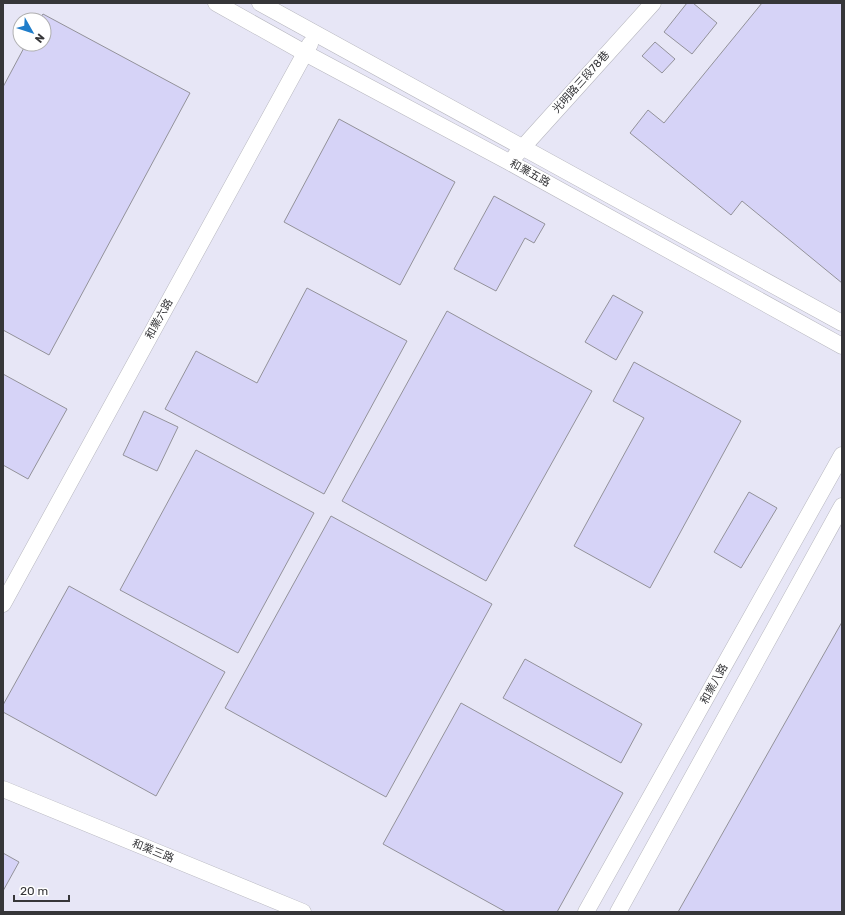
<svg xmlns="http://www.w3.org/2000/svg" width="845" height="915" font-family="Rubik,'Noto Sans TC',sans-serif">
	<style>
		.built { fill: #e7e6f6; fill-rule: evenodd }
		.building { fill: #d6d3f7; stroke: #93929a }
		.lines { fill: none; stroke-linecap: round; stroke-linejoin: round }
		.street-casing { stroke: #b7b7bf; stroke-width: 17 }
		.street { stroke: #fff; stroke-width: 16 }
		.labels { text-anchor: middle; dominant-baseline: central; stroke-width: 3.5; stroke-linejoin: round; paint-order: stroke }
		.street-label { font-size: 11px; fill: #363639; stroke: #fff }
	</style>
	<rect width="100%" height="100%" fill="#f4f4fc"/>
	<path class="built" d="M3,3H842V912H3ZM20,20H44V44H20Z"/>
	<g class="building">
		<path d="M687,3H693L717,23L692,54L664,32Z"/>
		<path d="M762,3H842V283L742,201L731,215L630,133L648,110L664,123Z"/>
		<path d="M43,14L190,93L49,355L3,330V87L26,44H44V20H39Z"/>
		<path d="M655,42L675,59L662,73L642,56Z"/>
		<path d="M339,119L455,182L400,285L284,222Z"/>
		<path d="M494,196L545,224L534,243L525,238L496,291L454,269Z"/>
		<path d="M307,288L407,341L324,494L165,409L196,351L257,383Z"/>
		<path d="M613,295L643,312L616,360L585,342Z"/>
		<path d="M447,311L592,391L486,581L342,501Z"/>
		<path d="M634,362L741,421L650,588L574,546L644,418L613,401Z"/>
		<path d="M3,374L67,409L28,479L3,465Z"/>
		<path d="M144,411L178,427L157,471L123,455Z"/>
		<path d="M196,450L314,513L238,653L120,590Z"/>
		<path d="M749,492L777,508L741,568L714,552Z"/>
		<path d="M331,516L492,604L386,797L225,708Z"/>
		<path d="M69,586L225,672L156,796L3,712V705Z"/>
		<path d="M842,622V912H678Z"/>
		<path d="M525,659L642,724L621,763L503,698Z"/>
		<path d="M461,703L623,793L557,912H506L383,844Z"/>
		<path d="M3,853L19,862L3,891Z"/>
	</g>
	<g class="lines">
		<g class="street-casing">
			<g id="street">
				<path d="M216,3L305,53L509,162L842,346"/>
				<path d="M260,3L842,323"/>
				<path d="M515,156L653,3"/>
				<path d="M3,604L310,44"/>
				<path d="M3,789L303,912"/>
				<path d="M586,912L842,455"/>
				<path d="M618,912L842,506"/>
			</g>
		</g>
		<use href="#street" class="street"/>
	</g>
	<g class="labels">
		<g class="street-label">
			<text transform="translate(581 82) rotate(-48)">光明路三段78巷</text>
			<text transform="translate(530 173) rotate(29)">和業五路</text>
			<text transform="translate(159 319) rotate(-61)">和業六路</text>
			<text transform="translate(714 684) rotate(-61)">和業八路</text>
			<text transform="translate(153 851) rotate(22)">和業三路</text>
		</g>
	</g>
	<rect width="845" height="915" fill="none" stroke="#363639" stroke-width="8"/>
	<g transform="translate(32 32) rotate(129)"><circle r="19" fill="#ffffff" stroke="#afafb0"/>
	<path d="M0-3L7 15L0 10L-7 15Z" fill="#1f7dca"/>
	<text y="-6" font-size="11" font-weight="bold" text-anchor="middle" fill="#363639">N</text>
	</g>
	<path d="M14 895v6h55v-6" fill="none" stroke="#363639" stroke-width="2"/>
	<text x="20" y="895" font-size="12" fill="#363639" stroke="#ffffff" stroke-width="3" paint-order="stroke">20 m</text>
</svg>
